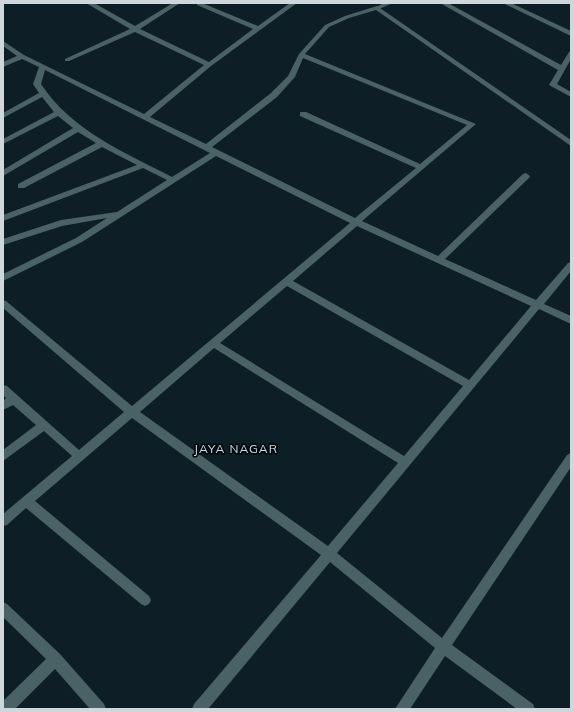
<svg xmlns="http://www.w3.org/2000/svg" width="574" height="712" font-family="Mulish,sans-serif">
	<style>
		.lines { fill: none; stroke-linecap: round; stroke-linejoin: round }
		.minor { fill: #4a6266; fill-rule: evenodd }
		.tertiary { fill: #4a6266; fill-rule: evenodd }
		.labels { text-anchor: middle; dominant-baseline: central; stroke-width: 3.5; stroke-linejoin: round; paint-order: stroke }
		.quarter-label { font-size: 12px; letter-spacing: 1px; fill: #cbe0eb; stroke: #03080b }
	</style>
	<rect width="100%" height="100%" fill="#0e1e26"/>
	<g class="lines">
		<g class="minor">
			<path d="M86,3H94L135,26L173,3H180L140,29L209,62L253,29L197,5V3H202L258,26L290,3H297L211,66L150,117L206,144L271,93L288,76L299,54L325,25L345,16L377,6L571,140V146L376,10L349,18L329,27L305,54L476,124L362,221L438,256L523,174L526,173L530,176L529,178L445,259L536,300L568,263L571,262V271L544,304L571,316V324L539,309L337,553L442,638L567,455L571,453V467L452,645L533,704L535,709H517L445,656L410,709H395L435,648L330,562L208,709H192L194,704L321,555L132,418L35,501L149,596L151,600L149,604L145,606L141,604L26,508L7,525L3,526V514L72,456L44,431L3,461V450L36,425L13,405L3,410V401L6,398L3,395V385L7,386L79,450L124,412L3,308V300L6,301L132,406L350,223L216,156L82,242L3,281V274L76,238L107,218L62,226L3,245V239L61,220L117,212L167,180L143,168L3,221V215L137,165L102,147L24,188H18V184L96,143L78,132L3,176V170L73,128L58,116L3,144V139L54,112L42,97L3,118V113L39,93L33,84L39,67L22,59L3,67V62L17,56L3,46V41L24,55L144,114L204,65L135,32L69,61H65V59L130,29ZM303,58L467,125L420,164L306,112H300V116L416,168L355,218L212,147L277,97L295,77ZM45,70L210,153L172,177C124,152 72,131 41,84ZM357,226L531,306L469,380L293,281ZM287,286L463,386L404,456L220,343ZM214,348L398,463L328,546L140,412Z"/>
			<path d="M440,3H448L561,65L569,52L571,51V59L557,84L571,92V97L549,85L558,70Z"/>
			<path d="M503,3H511L571,31V36Z"/>
			<path d="M3,602L7,604L60,654L104,704L106,709H90L55,669L15,709H3V701L46,659L3,617Z"/>
		</g>
		<path class="tertiary" d="M384,3H393L379,9L374,8Z"/>
	</g>
	<g class="labels">
		<g class="quarter-label">
			<text x="236" y="448">JAYA NAGAR</text>
		</g>
	</g>
	<rect width="574" height="712" fill="none" stroke="#cdd7dc" stroke-width="8"/>
</svg>
